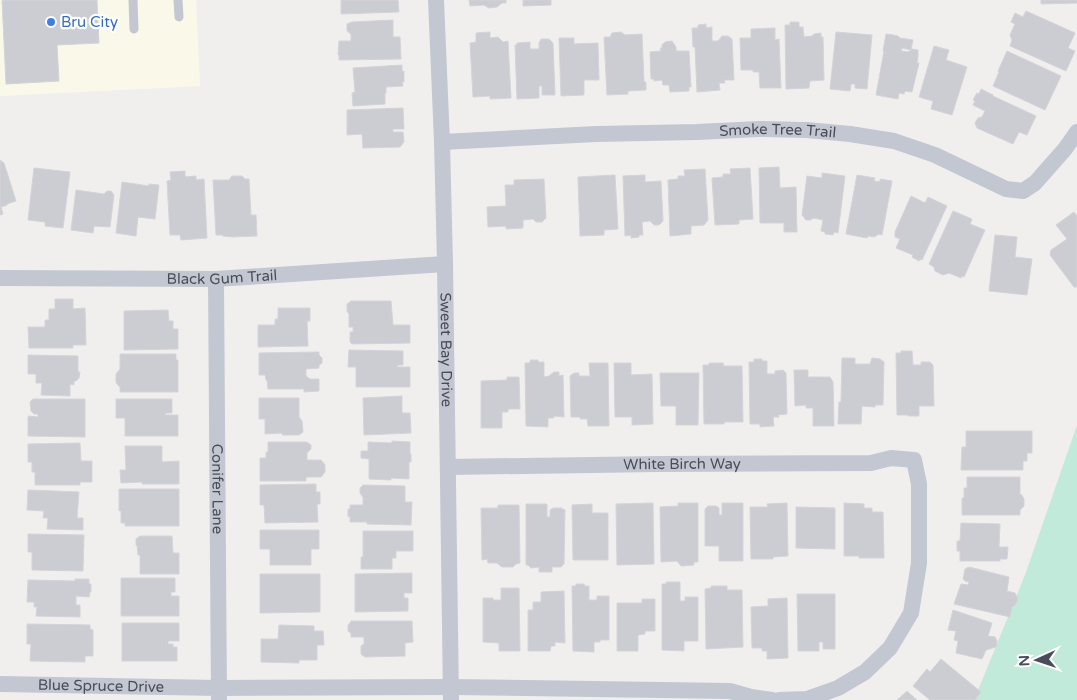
<svg xmlns="http://www.w3.org/2000/svg" width="1077" height="700" font-family="'Varela Round',sans-serif">
	<style>
		.commercial { fill: #faf9e9 }
		.green { fill: #c1eadb }
		.building { fill: #cccdd2; stroke: #d3d3d9 }
		.lines { fill: none; stroke-linecap: round; stroke-linejoin: round }
		.service { stroke: #c3c7d2; stroke-width: 9 }
		.minor { stroke: #c3c7d2; stroke-width: 16 }
		.shop-dot { fill: #3f7fe0; stroke: #fff; stroke-width: 2 }
		.labels { text-anchor: middle; dominant-baseline: central; stroke-width: 4.5; stroke-linejoin: round; paint-order: stroke }
		.shop-label { font-size: 15px; fill: #366cbe; stroke: #fff; text-anchor: start }
		.street-label { font-size: 15px; fill: #484d59; stroke: #fff }
	</style>
	<rect width="100%" height="100%" fill="#f1efee"/>
	<path class="commercial" d="M0,0H196L200,86L0,96Z"/>
	<path class="green" d="M1077,425V700H974L1025,575Z"/>
	<g class="building">
		<path d="M2,0H97L99,43L57,45L59,81L6,84Z"/>
		<path d="M341,0H398L399,12L341,14Z"/>
		<path d="M469,0H506V3H502L497,7L489,8L484,5L470,6Z"/>
		<path d="M523,0H551V5L523,6Z"/>
		<path d="M1041,0H1077V3L1041,4Z"/>
		<path d="M1026,11L1075,33L1068,48L1075,51L1066,71L1010,46L1012,40L1010,35L1015,24L1011,22L1015,13L1023,17Z"/>
		<path d="M393,20V37H400L401,59L339,60V55H338L339,41H351V34L347,31V24L352,22Z"/>
		<path d="M790,22H799V27H803L804,37L812,36L814,34L821,33V37H823L824,80L810,81L809,88L786,89L785,25H790Z"/>
		<path d="M706,24V28L712,27V41H718L722,36H728L732,39L734,80H724L725,83H719L720,90L697,92L695,47H693L692,28H698V25Z"/>
		<path d="M775,28V40L779,39L781,88H760L759,72H753V70H741L740,38H751V29Z"/>
		<path d="M490,32V38L498,37L503,42L508,41L511,98L490,99V96L473,97L470,43L476,42V33Z"/>
		<path d="M621,32L625,35L642,34L644,82H646V90L628,91V94L607,95L604,37H610L612,33Z"/>
		<path d="M836,32L872,35L867,89L855,88V84H851L850,91L830,89Z"/>
		<path d="M886,34L893,35L898,36L900,38L913,40L911,50L902,48L901,51L908,52L912,49L918,50V57L917,63H919L912,92L905,91L904,94L899,93L898,99L876,95L884,51H883Z"/>
		<path d="M559,38H574V44L598,43L599,80H584V95L561,96Z"/>
		<path d="M541,39H549L553,43L555,95H542V86H539V98L517,99L515,45H517V43L530,42V49H539V43Z"/>
		<path d="M672,41L676,47V51H689L691,87H689V91L670,92L669,85H663L662,80L654,81V79H651L650,52L661,51L660,48H662V45L665,42Z"/>
		<path d="M934,46L949,50L946,60L967,67L952,115L931,109L933,101L919,97Z"/>
		<path d="M1007,51L1061,76L1045,110L993,86L999,72L998,71Z"/>
		<path d="M402,65V71H404V82H402L403,86L386,87V93H385V104L353,106L352,93L355,92L353,68Z"/>
		<path d="M981,89L993,95V96L1036,116L1027,135L1019,132L1013,144L977,128L975,123L978,118L982,117L985,111L973,105L975,101L973,100L977,93L979,94Z"/>
		<path d="M403,108L404,129H393V132H403L404,142L400,147L363,148L362,134L347,135V110Z"/>
		<path d="M0,160L4,163L16,201L7,204V205L1,207L3,214L0,215Z"/>
		<path d="M779,167L780,188L796,187L797,232H784V223H760L759,168Z"/>
		<path d="M34,168L70,172L63,228L45,226V222L28,220Z"/>
		<path d="M750,168L753,219L739,220V224L715,225L712,178L723,177V174H731L730,169Z"/>
		<path d="M705,169L708,220L704,225L691,226V234L670,236L668,180L678,179V176H685L684,170Z"/>
		<path d="M185,171V177L196,176V180L204,179L207,238L181,240L180,235H170L167,181L171,180L170,172Z"/>
		<path d="M822,173L845,176L838,233L834,232L833,235L825,234V232L821,231L823,220L814,218L810,220H806L802,215L807,176L822,178Z"/>
		<path d="M615,175L618,229L604,230V235L580,236L578,177Z"/>
		<path d="M645,175V182L661,181L663,221L659,225H654L650,221L642,222L643,235H639V237L631,238V235L625,236L623,176Z"/>
		<path d="M857,175L875,178L874,181L880,182V179L892,181L882,235L879,234L874,237L868,236L867,238L846,234Z"/>
		<path d="M232,176H242L245,179H249L251,215H256L257,236L233,237L223,236V235H216L213,180H229Z"/>
		<path d="M544,179L546,218L542,222H536L533,219L523,220V228L506,229V226L488,227L487,207L506,206L505,185H514V180Z"/>
		<path d="M122,182L149,186V184L159,185L155,219L138,217L136,236L116,233Z"/>
		<path d="M76,190L104,194L107,191H111L114,195L110,227L94,226L93,233L71,230Z"/>
		<path d="M911,196L925,203L928,197L947,206L922,260L920,259L919,261L912,257L913,255L896,248L900,239L895,237V232Z"/>
		<path d="M953,211L972,219L970,224L985,230L964,277L962,276L961,278L949,273L943,275L935,271L934,267L929,264Z"/>
		<path d="M1074,212L1077,216V287H1074L1050,255L1051,250L1067,239L1056,225Z"/>
		<path d="M995,235L1017,237L1015,257L1032,259L1027,295L989,291Z"/>
		<path d="M55,299H73V309L85,308L86,345H73V348H29L28,327H45V320H49V309H55Z"/>
		<path d="M351,301H391L393,325H410V343L352,344L350,342V332H353V327H349V314L347,311V304Z"/>
		<path d="M278,308H310V321H307L308,346L258,347V325H275V319H278Z"/>
		<path d="M168,310L169,321H173V329H178V349L124,350V311Z"/>
		<path d="M349,350L403,351V365H398L397,367H410V387H356V367H348Z"/>
		<path d="M901,351H912L913,365H921V362H930L933,365L934,406H919V416H908V415H897L896,353H901Z"/>
		<path d="M319,352V355L322,358V363L319,365V368L306,369V376L310,379H319V391L304,392V389H268L267,380H266L265,375H259V353Z"/>
		<path d="M120,354H176V360H178V392H120V387L116,383V374L120,369Z"/>
		<path d="M28,355L78,356V372H80L79,378L76,381H74V385L70,384V396L41,395L42,383H36V374H28Z"/>
		<path d="M842,358H855V364H870L872,358L880,359L884,362L883,405H875V407L862,406L861,424H838L839,402H841Z"/>
		<path d="M754,359H762V361H767V374H775V371L783,370L786,373L787,414L778,415L779,417H773L774,426L760,427V424H750L749,362H754Z"/>
		<path d="M530,360H538V362H544V377L549,376L554,372H559V376L563,375L564,417L554,416V418H548V427L526,426L525,363H530Z"/>
		<path d="M589,363H608L609,426H588L587,419H580V417H571L570,376L574,373H579V376H590Z"/>
		<path d="M614,363H631V375L652,374L653,424L632,425V417H615Z"/>
		<path d="M709,363H723L724,366H742L743,422H724V424H704L703,365H709Z"/>
		<path d="M794,370H808V377H830L833,382L834,426H813V408H806V405L795,406Z"/>
		<path d="M660,373H699L698,425H676V406H661Z"/>
		<path d="M507,377H519L520,409H508V412H502V428H481V381L507,380Z"/>
		<path d="M402,396V413H410L411,433L364,435L363,398Z"/>
		<path d="M259,398H299V417L302,421L303,432L299,435H282V433L265,434V419H259Z"/>
		<path d="M33,399H85V437L28,436V416L38,417V414H34L31,411L30,402Z"/>
		<path d="M116,399H172V413H166L165,415H178V436H125V418H116Z"/>
		<path d="M966,431H1032V453H1027V461H1023V470H961L962,447H966Z"/>
		<path d="M392,441L410,442V454H411V462H409V479L391,478V480L369,479V459L361,458V451H368V442L392,443Z"/>
		<path d="M268,442H307L311,445V449L307,453V460H321L325,465V472L321,477H306V481H260V458H266V452H268Z"/>
		<path d="M80,443L81,461H92V482H80V485H35V472H32V462H28V444Z"/>
		<path d="M125,446H162V462L179,461V484H142V482L121,483L120,470H126Z"/>
		<path d="M967,477H1020V495L1021,494L1024,499V506L1020,510V515H962V498H964V488H967Z"/>
		<path d="M316,484V492H320V504H317L318,522L265,523L264,505H260V485Z"/>
		<path d="M363,485L405,486V502H412L411,525L367,524V522H350V516L348,517V509H350V505H363V497L360,493V488Z"/>
		<path d="M119,489H179V526H125V523H121V511H119Z"/>
		<path d="M28,490L79,492L77,518H83V530L47,529L48,518H43L44,511L27,510Z"/>
		<path d="M653,503L654,564L617,565L616,504Z"/>
		<path d="M678,503H698V562H694V565L681,566L677,561L661,562L660,507L678,506Z"/>
		<path d="M722,503H743V561H719V546H705V509L708,506H716L719,508V515H722Z"/>
		<path d="M787,503L788,556L773,557V559H751L750,507H768L767,504Z"/>
		<path d="M844,503L864,504V508H872V512H883L884,558H859V556H844Z"/>
		<path d="M526,504H547V517H550V510L553,508H561L565,510L564,564L561,567H552V572H539V567L531,568L528,565H526Z"/>
		<path d="M592,504V513H608V560H573L572,505Z"/>
		<path d="M498,505H519L520,563L516,564L513,567H502L497,563H488L487,559L482,560L481,508H498Z"/>
		<path d="M796,507L835,508V549L796,548Z"/>
		<path d="M961,523L1000,524L999,547H1008L1007,559H1000V561H960V551H957V541H960Z"/>
		<path d="M260,530H319V549H311V565H270V549H260Z"/>
		<path d="M363,531H413V551H396V558H392V569H361V557H363Z"/>
		<path d="M28,534L84,535L83,571L32,570V552H28Z"/>
		<path d="M140,536H172L173,553H179V574H140V555H138L137,545H136V539Z"/>
		<path d="M969,567L1009,577L1007,591L1015,593L1018,599L1015,605L1012,607L1010,617L954,604L961,584L968,585L969,582L965,581L963,579L965,569Z"/>
		<path d="M412,573V593H404V598H408V611L355,612V574Z"/>
		<path d="M260,574H320V612L260,613Z"/>
		<path d="M121,578H175V592H171V596H179V616H121Z"/>
		<path d="M75,579H89V584H91V592H90L89,597L76,596V605H80V617L36,616L37,607H34V602H27L28,580L75,581Z"/>
		<path d="M666,582H680V601H685V597H698V641H684V651L662,650V584H666Z"/>
		<path d="M576,584H584L585,586H589V600H597V596H609V640H600V642H594V652L573,651L572,586H576Z"/>
		<path d="M711,586H727V590H742L743,647L706,649L705,589L711,588Z"/>
		<path d="M501,588H519L520,651H499V643L483,642V598H493V600H501Z"/>
		<path d="M564,591L565,643L555,642V646H551L550,651H528V610H533V602H541V592Z"/>
		<path d="M797,594H835V649H823V642H819V651H798Z"/>
		<path d="M787,598L788,658L767,659V651H762V648H752L751,607L768,606V599Z"/>
		<path d="M642,599H655V631H645V634L638,635V651H617V603H642Z"/>
		<path d="M953,610L992,623L988,636L995,637L997,641L996,647L986,650L982,659L956,653L958,641L954,640L956,631L948,630Z"/>
		<path d="M351,621H412L413,642L405,643V656L365,657L361,654V646L364,644V637H351V633L348,631V625L350,623Z"/>
		<path d="M122,623H179V641H168V644H173V647H177V661H122Z"/>
		<path d="M27,624L90,625V629L93,630V656H85V662L30,661L31,644H27Z"/>
		<path d="M279,625L314,626V631H323L324,645H317V660H299V663L261,662V639H278Z"/>
		<path d="M941,659L981,692L975,700H930L913,686L927,669L930,672Z"/>
		<path d="M907,691L917,700H897Z"/>
	</g>
	<g class="lines">
		<g class="service">
			<path d="M133,0L134,29"/>
			<path d="M178,0L179,17"/>
		</g>
		<g class="minor">
			<path id="s1" d="M436,0L442,142L445,264L451,700"/>
			<path id="s2" d="M442,142L596,134L697,132L759,129L807,130L850,134L894,141L935,155L1006,189L1023,191L1035,183L1065,149L1077,132"/>
			<path id="s3" d="M0,278L216,279L445,264"/>
			<path id="s4" d="M216,279L219,700"/>
			<path id="s5" d="M448,467L659,464L871,463L891,458L914,460L919,484V563L911,613L890,648L865,672L838,688L807,699L779,700"/>
			<path id="s6" d="M0,684L218,688L451,687L730,691L751,697L772,700"/>
		</g>
	</g>
	<circle class="shop-dot" cx="51" cy="22" r="5"/>
	<g class="labels">
		<g class="shop-label">
			<text x="61" y="22">Bru City</text>
		</g>
		<g class="street-label">
			<text stroke="none"><textPath href="#s2" startOffset="336">Smoke Tree Trail</textPath></text>
			<text stroke="none"><textPath href="#s3" startOffset="222">Black Gum Trail</textPath></text>
			<text stroke="none"><textPath href="#s1" startOffset="350">Sweet Bay Drive</textPath></text>
			<text stroke="none"><textPath href="#s5" startOffset="234">White Birch Way</textPath></text>
			<text stroke="none"><textPath href="#s4" startOffset="210">Conifer Lane</textPath></text>
			<text stroke="none"><textPath href="#s6" startOffset="101">Blue Spruce Drive</textPath></text>
		</g>
	</g>
	<g transform="translate(1037 660) rotate(267)" stroke="#ffffff" stroke-width="4" paint-order="stroke">
	<path d="M0-4L9 19L0 12L-9 19Z" fill="#484d59"/>
	<text y="-8" font-size="14" font-weight="bold" text-anchor="middle" fill="#484d59">N</text>
	</g>
</svg>
